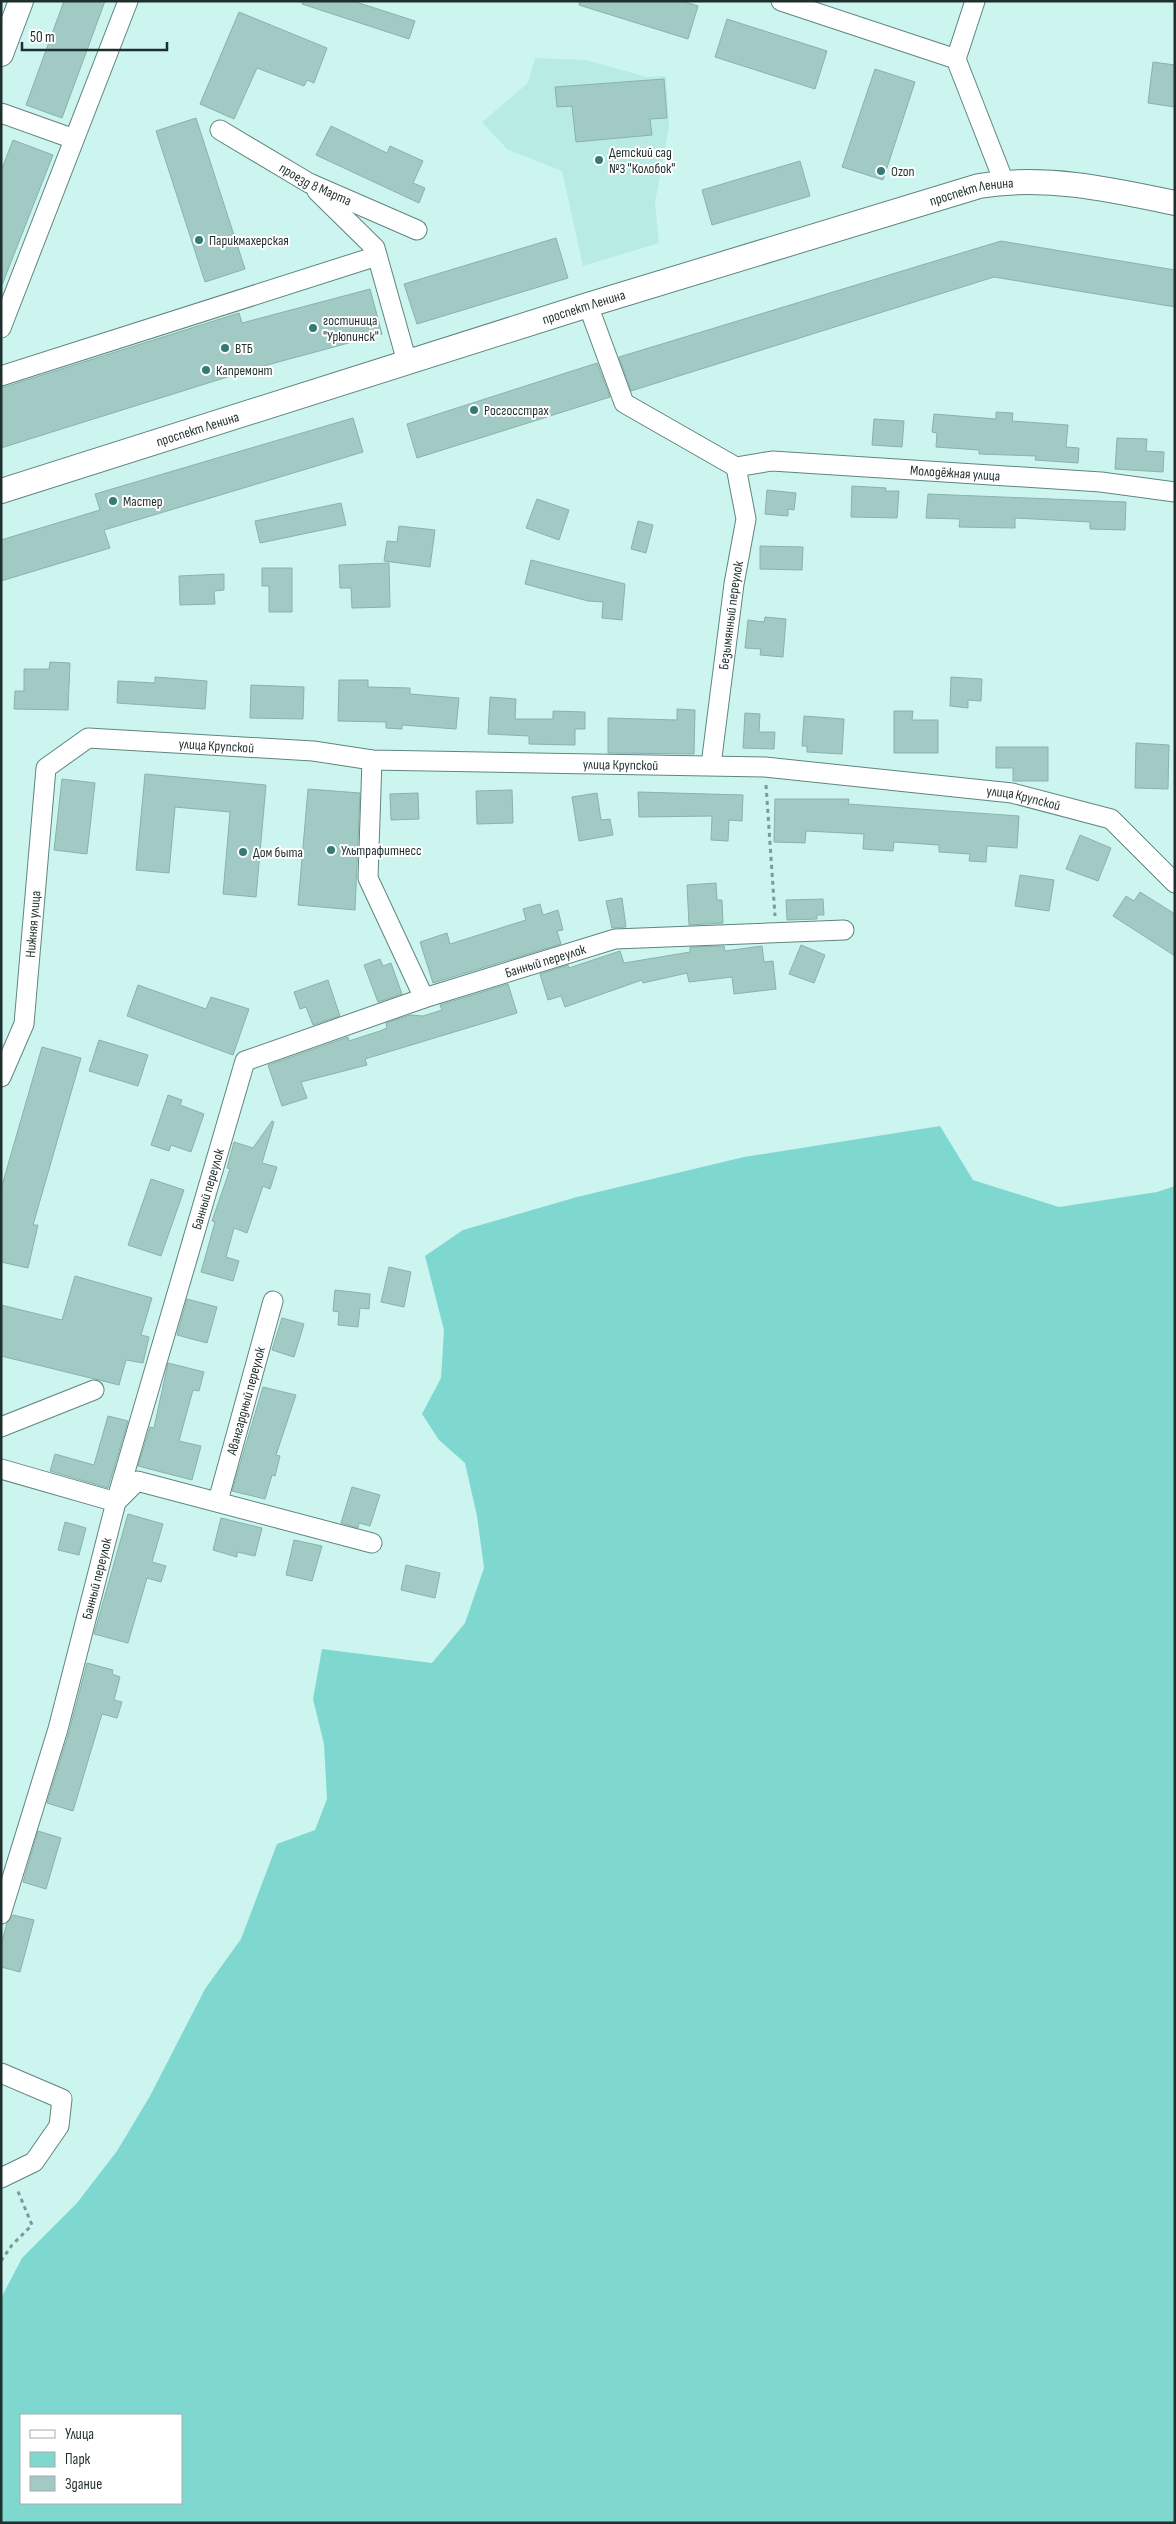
<svg xmlns="http://www.w3.org/2000/svg" width="1176" height="2524" font-family="'Sofia Sans Condensed',sans-serif">
	<style>
		.built { fill: #b9ebe5 }
		.green { fill: #7ed8cf; fill-rule: evenodd }
		.building { fill: #a2cac5; stroke: #8ab2ad }
		.lines { fill: none; stroke-linecap: round; stroke-linejoin: round }
		.minor-casing { stroke: #5f8581; stroke-width: 21 }
		.major-casing { stroke: #5f8581; stroke-width: 26 }
		.path { stroke: #7c9a96; stroke-width: 3; stroke-dasharray: 4 4; stroke-linecap: butt }
		.minor { stroke: #fff; stroke-width: 19 }
		.major { stroke: #fff; stroke-width: 24 }
		.poi-dot { fill: #337b74; stroke: #fff; stroke-width: 2 }
		.labels { text-anchor: middle; dominant-baseline: central; stroke-width: 4; stroke-linejoin: round; paint-order: stroke }
		.poi-label { font-size: 14px; fill: #1f2f2d; stroke: #fff; text-anchor: start }
		.street-label { font-size: 14px; fill: #1f2f2d; stroke: #fff }
	</style>
	<rect width="100%" height="100%" fill="#ccf5f0"/>
	<path class="built" d="M535,58L586,60L647,77L666,76L669,126L655,203L659,243L583,266L562,171L507,149L482,122L528,83Z"/>
	<path class="green" d="M940,1126L973,1180L1059,1207L1157,1192L1175,1186V2523H1V2298L22,2258L77,2203L117,2151L150,2096L205,1989L241,1939L277,1844L315,1830L327,1799L324,1744L313,1699L322,1649L432,1663L465,1623L484,1568L477,1516L465,1463L439,1440L422,1414L441,1378L444,1330L425,1256L463,1230L577,1197L744,1157ZM21,2415H181V2503H21Z"/>
	<g class="building">
		<path d="M64,1H105L62,118L26,105Z"/>
		<path d="M302,1H353L415,21L409,39L302,4Z"/>
		<path d="M580,1H682L698,6L688,39L579,5Z"/>
		<path d="M239,12L327,48L314,83L307,80L304,86L257,68L234,119L200,104Z"/>
		<path d="M727,19L827,51L815,89L715,57Z"/>
		<path d="M1153,62L1175,65V107L1148,103Z"/>
		<path d="M875,69L915,82L883,180L842,167Z"/>
		<path d="M664,79L667,118L650,119L652,135L576,142L572,106L557,107L555,87Z"/>
		<path d="M196,118L245,269L205,282L156,131Z"/>
		<path d="M331,126L387,153L390,146L423,161L413,183L425,188L419,203L316,155Z"/>
		<path d="M13,140L53,155L2,285L1,171Z"/>
		<path d="M800,161L810,196L712,225L702,190Z"/>
		<path d="M556,238L568,278L417,324L404,284Z"/>
		<path d="M1001,241L1175,270V307L994,277L631,391L619,357Z"/>
		<path d="M370,289L382,334L256,368L1,448V388L239,313L242,323Z"/>
		<path d="M597,363L610,397L417,458L407,424Z"/>
		<path d="M996,412L1013,413L1012,421L1068,425L1066,447L1079,448L1078,463L1035,460L1036,456L979,454V450L936,447L937,433L932,432L934,414L996,419Z"/>
		<path d="M353,418L363,452L104,530L110,548L1,581V540L100,510L95,494Z"/>
		<path d="M874,419L904,421L902,447L872,445Z"/>
		<path d="M1117,438L1147,439L1146,451L1164,452L1163,472L1115,469Z"/>
		<path d="M852,486L886,488L885,491H899L897,518L851,517Z"/>
		<path d="M767,490L796,493L794,510L788,509V516L765,514Z"/>
		<path d="M928,494L1126,502L1125,530L1090,529V522L1015,518V528L959,527L960,519L926,518Z"/>
		<path d="M537,499L569,510L559,540L526,528Z"/>
		<path d="M341,503L346,525L260,543L255,521Z"/>
		<path d="M638,521L653,525L646,553L631,549Z"/>
		<path d="M399,526L435,530L430,567L384,561L387,541L397,542Z"/>
		<path d="M760,546L803,547L802,570L760,569Z"/>
		<path d="M531,560L625,584L622,620L602,618L603,602L588,601L525,584Z"/>
		<path d="M389,563L390,607L352,608L351,588H340L339,565Z"/>
		<path d="M262,568H292V612H269V586H262Z"/>
		<path d="M224,574V590L214,591L215,604L180,605L179,576Z"/>
		<path d="M765,617L786,619L783,657L760,655L761,649L745,648L748,620L764,622Z"/>
		<path d="M50,662L70,663L68,710L14,709L15,691H24V669H49Z"/>
		<path d="M155,677L207,681L205,709L117,703L118,681L155,683Z"/>
		<path d="M951,677L982,679L981,701L968,700V708L950,706Z"/>
		<path d="M339,680H368V687L410,688V694L459,698L456,729L402,725V729L386,728V722L338,721Z"/>
		<path d="M251,685L304,687L303,719L250,718Z"/>
		<path d="M490,697L516,699L515,719H553V711L585,712V729H575V745L529,744V736L488,734Z"/>
		<path d="M677,709L695,710L694,754L608,753V718L677,720Z"/>
		<path d="M894,711H913L912,720H938V753H894Z"/>
		<path d="M745,713L760,714L759,732H775L774,749L743,748Z"/>
		<path d="M804,716L844,719L842,754L807,752V746H802Z"/>
		<path d="M1136,743L1169,745L1168,789L1135,788Z"/>
		<path d="M996,747H1048V781H1013V768H996Z"/>
		<path d="M145,774L266,785L256,897L223,894L230,812L175,807L169,873L136,870Z"/>
		<path d="M62,779L95,783L87,854L54,850Z"/>
		<path d="M308,789L360,793L355,910L298,905Z"/>
		<path d="M512,790L513,823L477,824L476,791Z"/>
		<path d="M638,792L743,795L742,821L729,820L728,841L711,840L712,816L639,817Z"/>
		<path d="M418,793L419,819L391,820L390,794Z"/>
		<path d="M597,793L601,820L610,819L613,835L579,841L572,797Z"/>
		<path d="M775,799H849L848,804L1019,816L1017,848L987,846L986,862L969,861L970,854L939,852V845L894,842L893,851L863,849L864,834L806,831L805,843L774,842Z"/>
		<path d="M1080,835L1111,848L1098,881L1066,869Z"/>
		<path d="M1020,875L1054,880L1049,911L1015,906Z"/>
		<path d="M716,883L717,900H722L723,923L689,925L687,885Z"/>
		<path d="M1140,892L1175,914V956L1113,916L1126,896L1134,901Z"/>
		<path d="M622,898L626,927L612,928L606,901Z"/>
		<path d="M823,899L824,915H817V919L787,920L786,900Z"/>
		<path d="M540,904L543,915L558,910L563,930L557,931L561,944L433,983L420,942L447,933L450,944L526,920L523,909Z"/>
		<path d="M801,945L825,955L814,983L789,974Z"/>
		<path d="M724,946L725,951L762,946L764,962L773,961L776,989L734,994L732,977L689,982L687,973L643,983L642,980L565,1007L561,996L548,1000L540,974L568,965L569,968L620,951L624,963L690,952V947Z"/>
		<path d="M380,959L383,966L391,963L402,994L378,1002L364,965Z"/>
		<path d="M328,980L340,1016L313,1025L306,1007L300,1009L294,992Z"/>
		<path d="M508,984L517,1013L365,1059L367,1065L301,1082L307,1098L282,1106L268,1065L348,1037L349,1041L380,1031L387,1028L386,1023L410,1015L423,1016L442,1010L440,1005Z"/>
		<path d="M138,985L206,1009L211,997L249,1009L233,1055L127,1016Z"/>
		<path d="M99,1040L148,1055L138,1086L89,1071Z"/>
		<path d="M42,1047L81,1058L33,1225H38L28,1268L1,1262V1189Z"/>
		<path d="M168,1095L182,1100L180,1105L204,1114L191,1152L171,1145L169,1151L151,1145Z"/>
		<path d="M272,1121L274,1122L262,1163L277,1167L270,1189L263,1186L247,1233L234,1228L226,1257L239,1261L233,1281L201,1272L215,1222L212,1221L230,1169L227,1168L234,1142L253,1148Z"/>
		<path d="M151,1179L184,1190L161,1256L128,1245Z"/>
		<path d="M389,1267L411,1272L404,1307L381,1302Z"/>
		<path d="M75,1276L152,1298L141,1335L149,1337L143,1363L126,1360L119,1385L1,1356V1305L62,1320Z"/>
		<path d="M335,1290L370,1294L369,1309L360,1308L358,1327L338,1325L339,1312L333,1311Z"/>
		<path d="M187,1299L217,1307L207,1343L177,1335Z"/>
		<path d="M282,1318L304,1324L294,1357L272,1350Z"/>
		<path d="M168,1363L204,1372L199,1391L193,1390L179,1441L201,1446L192,1480L138,1466L150,1427L154,1428Z"/>
		<path d="M263,1387L296,1395L276,1455L280,1456L275,1476L272,1475L265,1499L232,1491Z"/>
		<path d="M108,1416L128,1421L108,1488L50,1471L55,1454L94,1465Z"/>
		<path d="M352,1487L380,1495L370,1526L359,1523L358,1528L341,1523Z"/>
		<path d="M128,1514L163,1524L152,1562L166,1566L161,1582L147,1578L128,1643L94,1634Z"/>
		<path d="M221,1518L262,1528L255,1556L237,1552V1557L213,1550Z"/>
		<path d="M65,1522L86,1528L79,1555L58,1550Z"/>
		<path d="M294,1540L322,1546L312,1581L286,1575Z"/>
		<path d="M406,1565L440,1573L435,1598L401,1590Z"/>
		<path d="M87,1663L113,1670L112,1674L120,1677L114,1700L122,1702L117,1718L102,1714L73,1811L47,1803L69,1732Z"/>
		<path d="M38,1831L61,1838L46,1889L23,1882Z"/>
		<path d="M13,1915L34,1920L20,1972L1,1967V1945L7,1923Z"/>
	</g>
	<g class="lines">
		<g class="minor-casing">
			<g id="minor">
				<path d="M781,1L956,59L1004,182"/>
				<path d="M956,59L975,1"/>
				<path d="M1,113L74,139"/>
				<path id="s1" d="M220,130L309,183L417,230"/>
				<path d="M317,191L375,248L407,362"/>
				<path d="M588,305L624,403L736,467"/>
				<path d="M1,328L128,1"/>
				<path d="M1,376L377,256"/>
				<path id="s2" d="M736,467L772,461L1101,482L1175,492"/>
				<path d="M372,760L368,878L424,998"/>
				<path id="s3" d="M711,765L734,584L746,519L736,467"/>
				<path id="s4" d="M1,1077L24,1024L46,768L88,738L313,751L372,760L765,767L1012,793L1111,819L1175,883"/>
				<path d="M1,1427L94,1390"/>
				<path d="M1,1469L116,1502L137,1481L372,1543"/>
				<path id="s5" d="M218,1501L273,1301"/>
				<path id="s6" d="M1,1914L58,1729L116,1502L245,1061L424,998L615,939L844,930"/>
				<path d="M1,2073L62,2099L59,2126L34,2162L1,2178"/>
			</g>
		</g>
		<g class="major-casing">
			<g id="major">
				<path d="M1,54L21,1"/>
				<path id="s7" d="M1,491L588,305L979,186C1046,175 1109,189 1175,203"/>
			</g>
		</g>
		<g class="path">
			<path d="M766,785L775,916"/>
			<path d="M1,2261L12,2245L32,2225L17,2189"/>
		</g>
		<use href="#minor" class="minor"/>
		<use href="#major" class="major"/>
	</g>
	<g class="poi-dot">
		<circle cx="599" cy="160" r="5"/>
		<circle cx="881" cy="171" r="5"/>
		<circle cx="199" cy="240" r="5"/>
		<circle cx="313" cy="328" r="5"/>
		<circle cx="225" cy="348" r="5"/>
		<circle cx="206" cy="370" r="5"/>
		<circle cx="474" cy="410" r="5"/>
		<circle cx="113" cy="501" r="5"/>
		<circle cx="331" cy="850" r="5"/>
		<circle cx="243" cy="852" r="5"/>
	</g>
	<g class="labels">
		<g class="poi-label">
			<text x="609" y="152">Детский сад<tspan x="609" dy="16">№3 "Колобок"</tspan></text>
			<text x="891" y="171">Ozon</text>
			<text x="209" y="240">Парикмахерская</text>
			<text x="323" y="320">гостиница<tspan x="323" dy="16">"Урюпинск"</tspan></text>
			<text x="235" y="348">ВТБ</text>
			<text x="216" y="370">Капремонт</text>
			<text x="484" y="410">Росгосстрах</text>
			<text x="123" y="501">Мастер</text>
			<text x="341" y="850">Ультрафитнесс</text>
			<text x="253" y="852">Дом быта</text>
		</g>
		<g class="street-label">
			<text stroke="none"><textPath href="#s1" startOffset="110">проезд 8 Марта</textPath></text>
			<text stroke="none"><textPath href="#s7" startOffset="1016">проспект Ленина</textPath></text>
			<text stroke="none"><textPath href="#s7" startOffset="611">проспект Ленина</textPath></text>
			<text stroke="none"><textPath href="#s7" startOffset="206">проспект Ленина</textPath></text>
			<text stroke="none"><textPath href="#s2" startOffset="220">Молодёжная улица</textPath></text>
			<text stroke="none"><textPath href="#s3" startOffset="151">Безымянный переулок</textPath></text>
			<text stroke="none"><textPath href="#s4" startOffset="495">улица Крупской</textPath></text>
			<text stroke="none"><textPath href="#s4" startOffset="900">улица Крупской</textPath></text>
			<text stroke="none"><textPath href="#s4" startOffset="1305">улица Крупской</textPath></text>
			<text stroke="none"><textPath href="#s4" startOffset="158">Нижняя улица</textPath></text>
			<text stroke="none"><textPath href="#s6" startOffset="1204">Банный переулок</textPath></text>
			<text stroke="none"><textPath href="#s6" startOffset="754">Банный переулок</textPath></text>
			<text stroke="none"><textPath href="#s5" startOffset="104">Авангардный переулок</textPath></text>
			<text stroke="none"><textPath href="#s6" startOffset="349">Банный переулок</textPath></text>
		</g>
	</g>
	<rect width="1176" height="2524" fill="none" stroke="#1f2f2d" stroke-width="5"/>
	<rect x="20" y="2414" width="162" height="90" fill="#ffffff" stroke="#a5acab"/>
	<rect x="30" y="2430" width="25" height="8" fill="#ffffff" stroke="#a5acab"/>
	<text x="65" y="2439" font-size="15" fill="#1f2f2d">Улица</text>
	<rect x="30" y="2452" width="25" height="15" fill="#7ed8cf" stroke="#a5acab"/>
	<text x="65" y="2464" font-size="15" fill="#1f2f2d">Парк</text>
	<rect x="30" y="2476" width="25" height="15" fill="#a2cac5" stroke="#a5acab"/>
	<text x="65" y="2489" font-size="15" fill="#1f2f2d">Здание</text>
	<path d="M22 42v8h145v-8" fill="none" stroke="#1f2f2d" stroke-width="2.5"/>
	<text x="30" y="42" font-size="15" fill="#1f2f2d" stroke="#ffffff" stroke-width="4" paint-order="stroke">50 m</text>
</svg>
